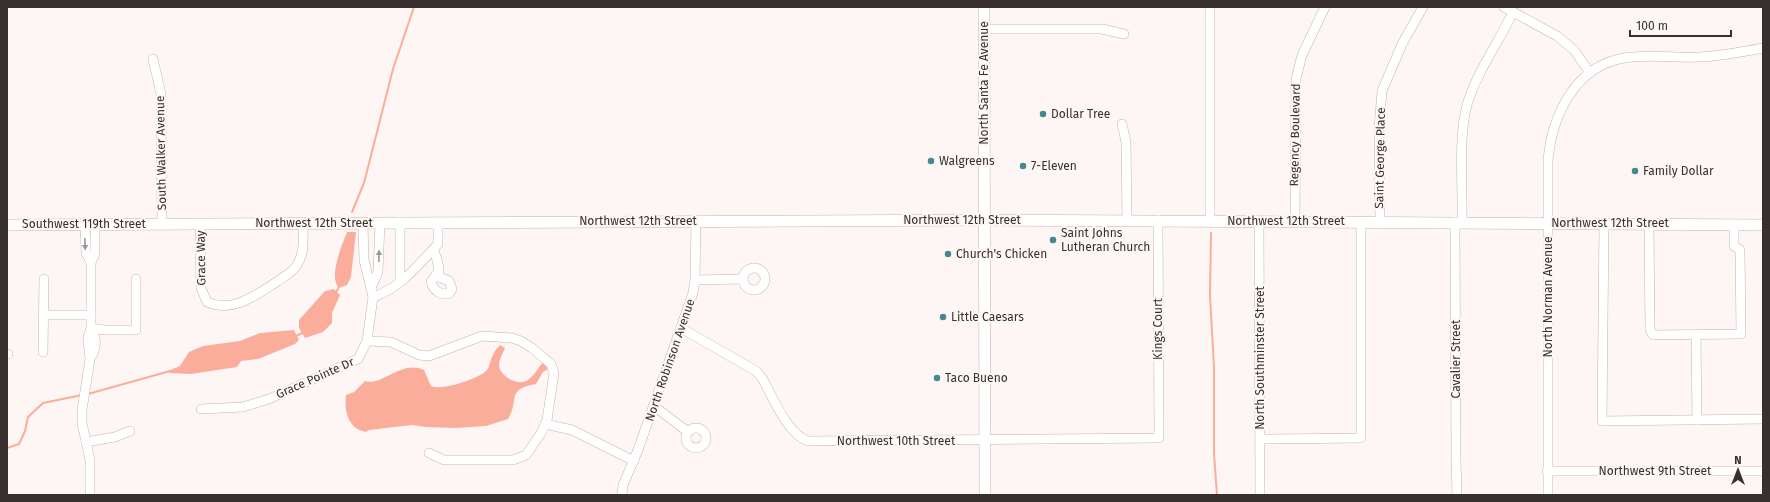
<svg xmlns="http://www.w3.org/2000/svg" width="1770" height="502" font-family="'Fira Sans',sans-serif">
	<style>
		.water { fill: #faad9b }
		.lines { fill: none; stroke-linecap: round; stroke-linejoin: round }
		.stream { stroke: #faad9b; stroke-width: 2 }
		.minor-casing { stroke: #c6b3ae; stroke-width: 10 }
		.major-casing { stroke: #c6b3ae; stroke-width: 12 }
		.minor { stroke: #fff; stroke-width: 9 }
		.major { stroke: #fff; stroke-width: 11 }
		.oneway { fill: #9b9896 }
		.poi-dot { fill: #428a8e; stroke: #fef6f4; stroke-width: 1.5 }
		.labels { text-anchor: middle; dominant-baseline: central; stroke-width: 4; stroke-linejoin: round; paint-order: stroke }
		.street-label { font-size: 12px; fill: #37302e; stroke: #fef6f4 }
		.poi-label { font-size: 12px; fill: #37302e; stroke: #fef6f4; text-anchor: start }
	</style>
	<rect width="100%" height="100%" fill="#fef6f4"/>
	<g class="water">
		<path d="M347,232H356L351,277L347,285L339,288C328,277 342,245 347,232Z"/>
		<path d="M334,289L340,295L332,313V323L323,332L305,338L299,328V320L325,291Z"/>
		<path d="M294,330L299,340L295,344L258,359L241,361L237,367L191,374L169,373L170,370L180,366L189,352L203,346L240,341L260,333Z"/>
		<path d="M500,345L505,348C503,353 499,359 499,366C500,375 516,386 526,381C533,378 538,368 543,362L548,369L543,372L536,384C505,389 520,401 508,419L486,426L456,428L426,427L412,425L369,430L366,432C348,429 344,411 346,395L354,392L365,381C381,387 402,359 424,370L431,386C441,391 479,379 487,370C490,366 490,360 493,355C494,352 497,348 500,345Z"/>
	</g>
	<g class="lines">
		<g class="stream">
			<path d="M352,212L364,183L393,69L414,7"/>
			<path d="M1211,233L1210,295L1214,367V454L1217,495"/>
			<path d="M335,294L340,285"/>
			<path d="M296,336L304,332"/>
			<path d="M88,394L170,371"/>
			<path d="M7,448L19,444L25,431L28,417L43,403L82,395"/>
		</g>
		<g class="minor-casing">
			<g id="minor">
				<path d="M1210,7V221"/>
				<path d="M1504,7L1557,36L1574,50L1590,73"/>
				<path d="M984,29H1102L1124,34"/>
				<path d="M153,59L161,94V105L162,224"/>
				<path d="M1122,124L1126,142L1127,220"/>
				<path d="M1259,221L1260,495"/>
				<path d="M1295,222L1296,79L1302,55L1325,7"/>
				<path d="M1380,222L1379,127L1382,91L1402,44L1423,7"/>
				<path d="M1455,222L1456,460L1457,495"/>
				<path d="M1462,222C1463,188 1458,137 1467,105C1476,73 1499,42 1513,12"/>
				<path d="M1604,223L1602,421L1763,419"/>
				<path d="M1649,223L1650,330L1653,335L1741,334L1740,250L1734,246V224"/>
				<path d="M85,224L86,253L91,262"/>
				<path d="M95,224V254L91,262V328L105,330H136V279"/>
				<path d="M200,224L201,288L207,302C233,314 257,294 278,281C285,276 293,272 297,265C305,252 303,238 303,223"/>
				<path d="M433,250C438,259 439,266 439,277L449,281L452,289L449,294C440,294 434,292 431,282L439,271"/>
				<circle cx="754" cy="279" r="11"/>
				<path d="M695,280L743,279"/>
				<path d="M400,282V222"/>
				<path d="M371,288L378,272L380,223"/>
				<path d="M373,297C401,288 419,264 438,244V222"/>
				<path d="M44,315H91"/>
				<path d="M681,328L756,371L762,378C773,397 787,434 808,441L1159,438L1158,220"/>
				<path d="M1696,335L1697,420"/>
				<path d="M367,341L391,342L419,355L429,356L482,336L512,338L521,341L532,348L551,364L554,373L547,420L541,433L526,455L513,460H444L429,453"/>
				<path d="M43,352L44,279"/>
				<path d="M7,354H8"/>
				<path d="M90,359C97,349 97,339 91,328L88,338L90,359L82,410V423L90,460V495"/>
				<path d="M654,406L688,432"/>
				<path d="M201,409L243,407L269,399L358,359L367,341L373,297L364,260L363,223"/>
				<path d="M545,424L572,430L634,461"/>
				<circle cx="696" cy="438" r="10"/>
				<path d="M1260,439L1361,438V222"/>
				<path d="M86,442L115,437L130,431"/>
				<path d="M1547,471H1763"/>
				<path d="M622,495L623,485L638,450L693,293L695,280L696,221"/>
				<path d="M1548,495V160C1552,116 1575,66 1624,58C1649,54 1675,58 1700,57C1721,56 1742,52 1763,48"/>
			</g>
		</g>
		<g class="major-casing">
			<g id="major">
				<path d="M984,7L985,495"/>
				<path d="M7,225L984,220L1763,225"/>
			</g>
		</g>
		<use href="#minor" class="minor"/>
		<use href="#major" class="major"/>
	</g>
	<defs><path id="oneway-solid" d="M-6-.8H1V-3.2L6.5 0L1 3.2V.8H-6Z"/></defs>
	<g class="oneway">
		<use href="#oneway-solid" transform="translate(85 244) rotate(88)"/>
		<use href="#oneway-solid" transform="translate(379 256) rotate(-89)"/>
	</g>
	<g class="poi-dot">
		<circle cx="1043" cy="114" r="4"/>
		<circle cx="931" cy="161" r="4"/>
		<circle cx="1023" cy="166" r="4"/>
		<circle cx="1635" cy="171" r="4"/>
		<circle cx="1053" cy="240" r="4"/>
		<circle cx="948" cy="254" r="4"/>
		<circle cx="943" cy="317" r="4"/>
		<circle cx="937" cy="378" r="4"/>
	</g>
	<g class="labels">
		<g class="street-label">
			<text transform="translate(984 83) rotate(-90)">North Santa Fe Avenue</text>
			<text transform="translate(1295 135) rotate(-89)">Regency Boulevard</text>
			<text transform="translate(161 153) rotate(-91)">South Walker Avenue</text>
			<text transform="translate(1380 158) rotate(-89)">Saint George Place</text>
			<text x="962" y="220">Northwest 12th Street</text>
			<text x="638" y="221">Northwest 12th Street</text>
			<text x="1286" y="221">Northwest 12th Street</text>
			<text x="314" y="223">Northwest 12th Street</text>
			<text x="1610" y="223">Northwest 12th Street</text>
			<text x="84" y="224">Southwest 119th Street</text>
			<text transform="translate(201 258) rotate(-91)">Grace Way</text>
			<text transform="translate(1548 297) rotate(-90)">North Norman Avenue</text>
			<text transform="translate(1158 329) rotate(-90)">Kings Court</text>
			<text transform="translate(1260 358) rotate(-90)">North Southminster Street</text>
			<text transform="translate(1456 359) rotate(-90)">Cavalier Street</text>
			<text transform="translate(670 360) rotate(-71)">North Robinson Avenue</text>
			<text transform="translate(315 378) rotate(-24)">Grace Pointe Dr</text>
			<text x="896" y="441">Northwest 10th Street</text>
			<text x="1655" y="471">Northwest 9th Street</text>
		</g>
		<g class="poi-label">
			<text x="1051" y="114">Dollar Tree</text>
			<text x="939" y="161">Walgreens</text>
			<text x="1031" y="166">7-Eleven</text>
			<text x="1643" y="171">Family Dollar</text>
			<text x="1061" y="233">Saint Johns<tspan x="1061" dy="14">Lutheran Church</tspan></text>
			<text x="956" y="254">Church's Chicken</text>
			<text x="951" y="317">Little Caesars</text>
			<text x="945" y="378">Taco Bueno</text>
		</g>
	</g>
	<rect width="1770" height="502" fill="none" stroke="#37302e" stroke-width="16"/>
	<g transform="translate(1738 470)" stroke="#fef6f4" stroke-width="3" paint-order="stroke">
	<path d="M0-3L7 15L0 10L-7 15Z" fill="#37302e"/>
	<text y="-6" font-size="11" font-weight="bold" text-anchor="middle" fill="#37302e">N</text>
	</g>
	<path d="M1630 30v6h101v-6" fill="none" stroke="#37302e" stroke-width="2"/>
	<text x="1636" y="30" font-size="12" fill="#37302e" stroke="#fef6f4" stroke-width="3" paint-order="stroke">100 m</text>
</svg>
